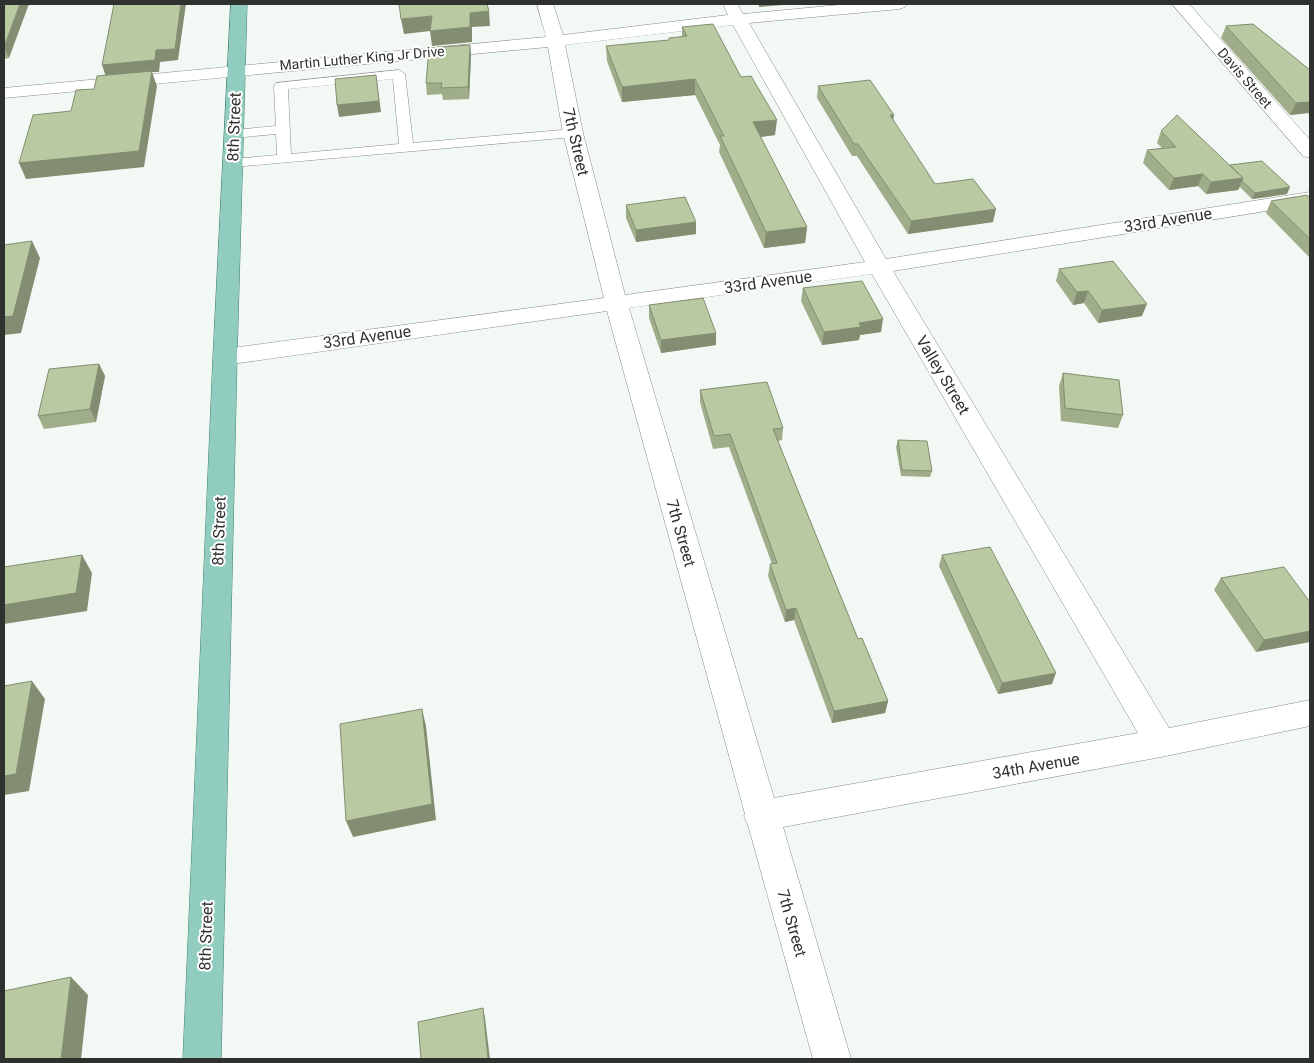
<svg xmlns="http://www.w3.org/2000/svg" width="1314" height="1063" font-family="Roboto,sans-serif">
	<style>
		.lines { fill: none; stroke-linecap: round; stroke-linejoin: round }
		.lane-casing { stroke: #868c87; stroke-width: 1 }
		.street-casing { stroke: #868c87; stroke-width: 1 }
		.primary-casing { stroke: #3f8071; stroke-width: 1 }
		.lane { fill: #fff; fill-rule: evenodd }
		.street { fill: #fff; fill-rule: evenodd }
		.primary { fill: #91cdbf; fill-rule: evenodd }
		.wall { fill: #9fad8a }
		.shaded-wall { fill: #828d71 }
		.building { fill: #b9c9a1; stroke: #828d71 }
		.labels { text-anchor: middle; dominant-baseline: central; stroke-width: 4; stroke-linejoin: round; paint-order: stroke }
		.far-street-label { font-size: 14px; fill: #2f312f; stroke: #fff }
		.street-label { font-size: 16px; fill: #2f312f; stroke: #fff }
	</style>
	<rect width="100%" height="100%" fill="#f2f8f3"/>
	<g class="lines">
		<g class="lane-casing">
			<path id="lane" d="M399,70L405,74L413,143L573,129L580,133L573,137L233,167L228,166L226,163L228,160L233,159L277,155L276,134L234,138L227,134L234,130L276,126L274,86L276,83ZM393,79L399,144L291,154L288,89Z"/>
		</g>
		<g class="street-casing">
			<g id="street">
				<path d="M537,4H553L563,35L728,15L723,4H737L743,14L849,4H907L905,7L899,9L749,23L886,259L1310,192V204L893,271L1169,728L1310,700V726L1161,757L783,827L851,1059H813L748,825L744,816L745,814L607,311L225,365L217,362L213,357L217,352L225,349L604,298L563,133L548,47L4,98V88L546,37ZM733,25L865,262L625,295L583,133L565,45ZM872,274L1138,733L774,798L629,308Z"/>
				<path d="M1172,4H1189L1310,140V158L1303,156Z"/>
			</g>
		</g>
		<g class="primary-casing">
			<path id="primary" d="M231,4H247L237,357L221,1059H183L213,357Z"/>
		</g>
		<use href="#lane" class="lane"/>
		<use href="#street" class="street"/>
		<use href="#primary" class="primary"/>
	</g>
	<g class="wall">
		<path d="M4,4L9,58L4,59Z"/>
		<path d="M1226,26L1310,70V116L1308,113L1290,115L1221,38Z"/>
		<path d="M682,27L741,77L775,135L760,137L807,227L805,243L764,248L719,152L720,145L695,95L622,102L607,61L606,46L669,40V38L682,37Z"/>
		<path d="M470,45L471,56L469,99L443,100L442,94L427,95L426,83Z"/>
		<path d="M818,86L893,121L935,184L993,222L908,234L857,156H852L817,98Z"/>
		<path d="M1161,131L1230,165L1287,194L1252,199L1240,187L1238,190L1206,194L1198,186L1169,190L1143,163L1147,150L1162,148L1157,143Z"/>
		<path d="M1310,198V258L1266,213L1271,201Z"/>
		<path d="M626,205L696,234L636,242L626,218Z"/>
		<path d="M1059,269L1142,316L1098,323L1084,303L1073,305L1056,281Z"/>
		<path d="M803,288L881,332L860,335L859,340L822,345L801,301Z"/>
		<path d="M649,305L716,345L661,353L649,318Z"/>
		<path d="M99,364L105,376L96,422L44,429L38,416Z"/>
		<path d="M1063,373L1123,415L1118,428L1061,421L1059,386Z"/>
		<path d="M700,390L783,428L782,440L778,441L858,639L888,701L885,713L832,723L794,620L785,622L768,576L770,564H772L729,447L713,449L700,402Z"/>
		<path d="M898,440L932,471L930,477L901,476L896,447Z"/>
		<path d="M942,555L1052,684L998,694L939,566Z"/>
		<path d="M1221,578L1310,602L1256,652L1214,590Z"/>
	</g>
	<g class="shaded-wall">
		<path d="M20,4H29L9,58L4,47Z"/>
		<path d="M181,4H186L178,60L160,62L159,72H152L157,86L144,167L26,179L19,163L106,77L102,65L156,50Z"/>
		<path d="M759,4H795L759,7Z"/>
		<path d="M489,11L490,26L472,27V42L432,46L430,31L404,34L401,19Z"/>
		<path d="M470,45L471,56L469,99L468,87Z"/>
		<path d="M376,75L381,112L339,117L337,105Z"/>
		<path d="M695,79V95L622,102V87Z"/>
		<path d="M1310,102V108L1308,113L1290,115L1296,103Z"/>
		<path d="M890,115H894L892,127Z"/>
		<path d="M777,120L775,135L752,138L753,122Z"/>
		<path d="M1203,174L1198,186L1169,190L1174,178Z"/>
		<path d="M1243,178L1238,190L1206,194L1211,182Z"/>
		<path d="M1290,187L1287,194L1252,199L1255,193Z"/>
		<path d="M996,209L993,222L908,234L911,221Z"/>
		<path d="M696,222V234L636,242V230Z"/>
		<path d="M807,227L805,243L764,248L766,232Z"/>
		<path d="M32,241L40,258L21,333L4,335V317Z"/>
		<path d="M1088,291L1084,303L1073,305L1077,292Z"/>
		<path d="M1147,304L1142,316L1098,323L1102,310Z"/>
		<path d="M883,319L881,332L860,335L859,340L822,345L824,332L859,323Z"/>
		<path d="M716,333V345L661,353V340Z"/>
		<path d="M99,364L105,376L96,422L90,409Z"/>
		<path d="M82,555L92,573L87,611L4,624V605Z"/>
		<path d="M796,608L794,620L785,622L786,610Z"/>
		<path d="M1310,631V642L1256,652L1264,640Z"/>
		<path d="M1056,673L1052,684L998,694L1002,683Z"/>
		<path d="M32,681L45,699L29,791L4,795V776Z"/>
		<path d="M888,701L885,713L832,723L834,711Z"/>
		<path d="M422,709L426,726L436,820L353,837L346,821Z"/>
		<path d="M71,977L88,995L81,1059H61Z"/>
		<path d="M483,1008L485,1018L490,1059H488Z"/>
	</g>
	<g class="building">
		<path d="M4,4H20L4,47Z"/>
		<path d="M114,4H181L175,49L156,50L155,60L102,65Z"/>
		<path d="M399,4H487L489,11L470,13V27L430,31L432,16L401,19Z"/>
		<path d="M713,24L741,77L751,76L777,120L753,122L807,227L766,232L720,136H724L695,79L622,87L606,46L669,40V38L687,36L682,27Z"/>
		<path d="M1253,24L1310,70V102L1296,103L1226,26Z"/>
		<path d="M470,45L468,87L441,88L442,83H426L429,48Z"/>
		<path d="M152,71L139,151L19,163L33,115L71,111L76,90L94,89L97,76Z"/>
		<path d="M376,75L379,101L337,105L335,79Z"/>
		<path d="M870,80L894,115H890L935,184L973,179L996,209L911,221L858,144H854L818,86Z"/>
		<path d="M1177,115L1243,178L1211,182L1203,174L1174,178L1147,150L1176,147L1161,131Z"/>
		<path d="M1262,161L1290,187L1255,193L1242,181L1243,178L1230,165Z"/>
		<path d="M1307,195L1310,198V239L1271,201Z"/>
		<path d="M685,197L696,222L636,230L626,205Z"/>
		<path d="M32,241L13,316L4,317V245Z"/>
		<path d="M1113,261L1147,304L1102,310L1088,291L1077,292L1059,269Z"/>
		<path d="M862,281L883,319L859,323L861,327L824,332L803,288Z"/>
		<path d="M703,298L716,333L661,340L649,305Z"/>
		<path d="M99,364L90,409L38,416L49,369Z"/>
		<path d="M1063,373L1119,380L1123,415L1065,408Z"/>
		<path d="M767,382L783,428L773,429L858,639L862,638L888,701L834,711L796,608L786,610L770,564L777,563L730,434L714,436L700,390Z"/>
		<path d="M898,440L927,441L932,471L902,470Z"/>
		<path d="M990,547L1056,673L1002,683L942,555Z"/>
		<path d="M82,555L76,593L4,605V567Z"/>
		<path d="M1284,567L1310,602V631L1264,640L1221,578Z"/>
		<path d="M32,681L16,774L4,776V686Z"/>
		<path d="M422,709L432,804L346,821L340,724Z"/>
		<path d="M71,977L61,1059H4V991Z"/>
		<path d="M483,1008L488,1059H421L418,1022Z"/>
	</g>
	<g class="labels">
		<g class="far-street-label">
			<text transform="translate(362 58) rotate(-5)">Martin Luther King Jr Drive</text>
			<text transform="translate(1245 78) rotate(49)">Davis Street</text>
		</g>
		<g class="street-label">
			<text transform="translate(234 127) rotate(-88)">8th Street</text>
			<text transform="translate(576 142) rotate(77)">7th Street</text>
			<text transform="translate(1168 220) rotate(-9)">33rd Avenue</text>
			<text transform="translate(768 282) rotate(-8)">33rd Avenue</text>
			<text transform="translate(367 337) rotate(-8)">33rd Avenue</text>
			<text transform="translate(943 375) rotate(59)">Valley Street</text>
			<text transform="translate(219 531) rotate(-88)">8th Street</text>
			<text transform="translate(681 533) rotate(74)">7th Street</text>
			<text transform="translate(1036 766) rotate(-10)">34th Avenue</text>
			<text transform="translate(792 923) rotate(74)">7th Street</text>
			<text transform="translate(206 936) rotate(-88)">8th Street</text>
		</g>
	</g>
	<rect width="1314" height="1063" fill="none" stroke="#2f312f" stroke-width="10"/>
</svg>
